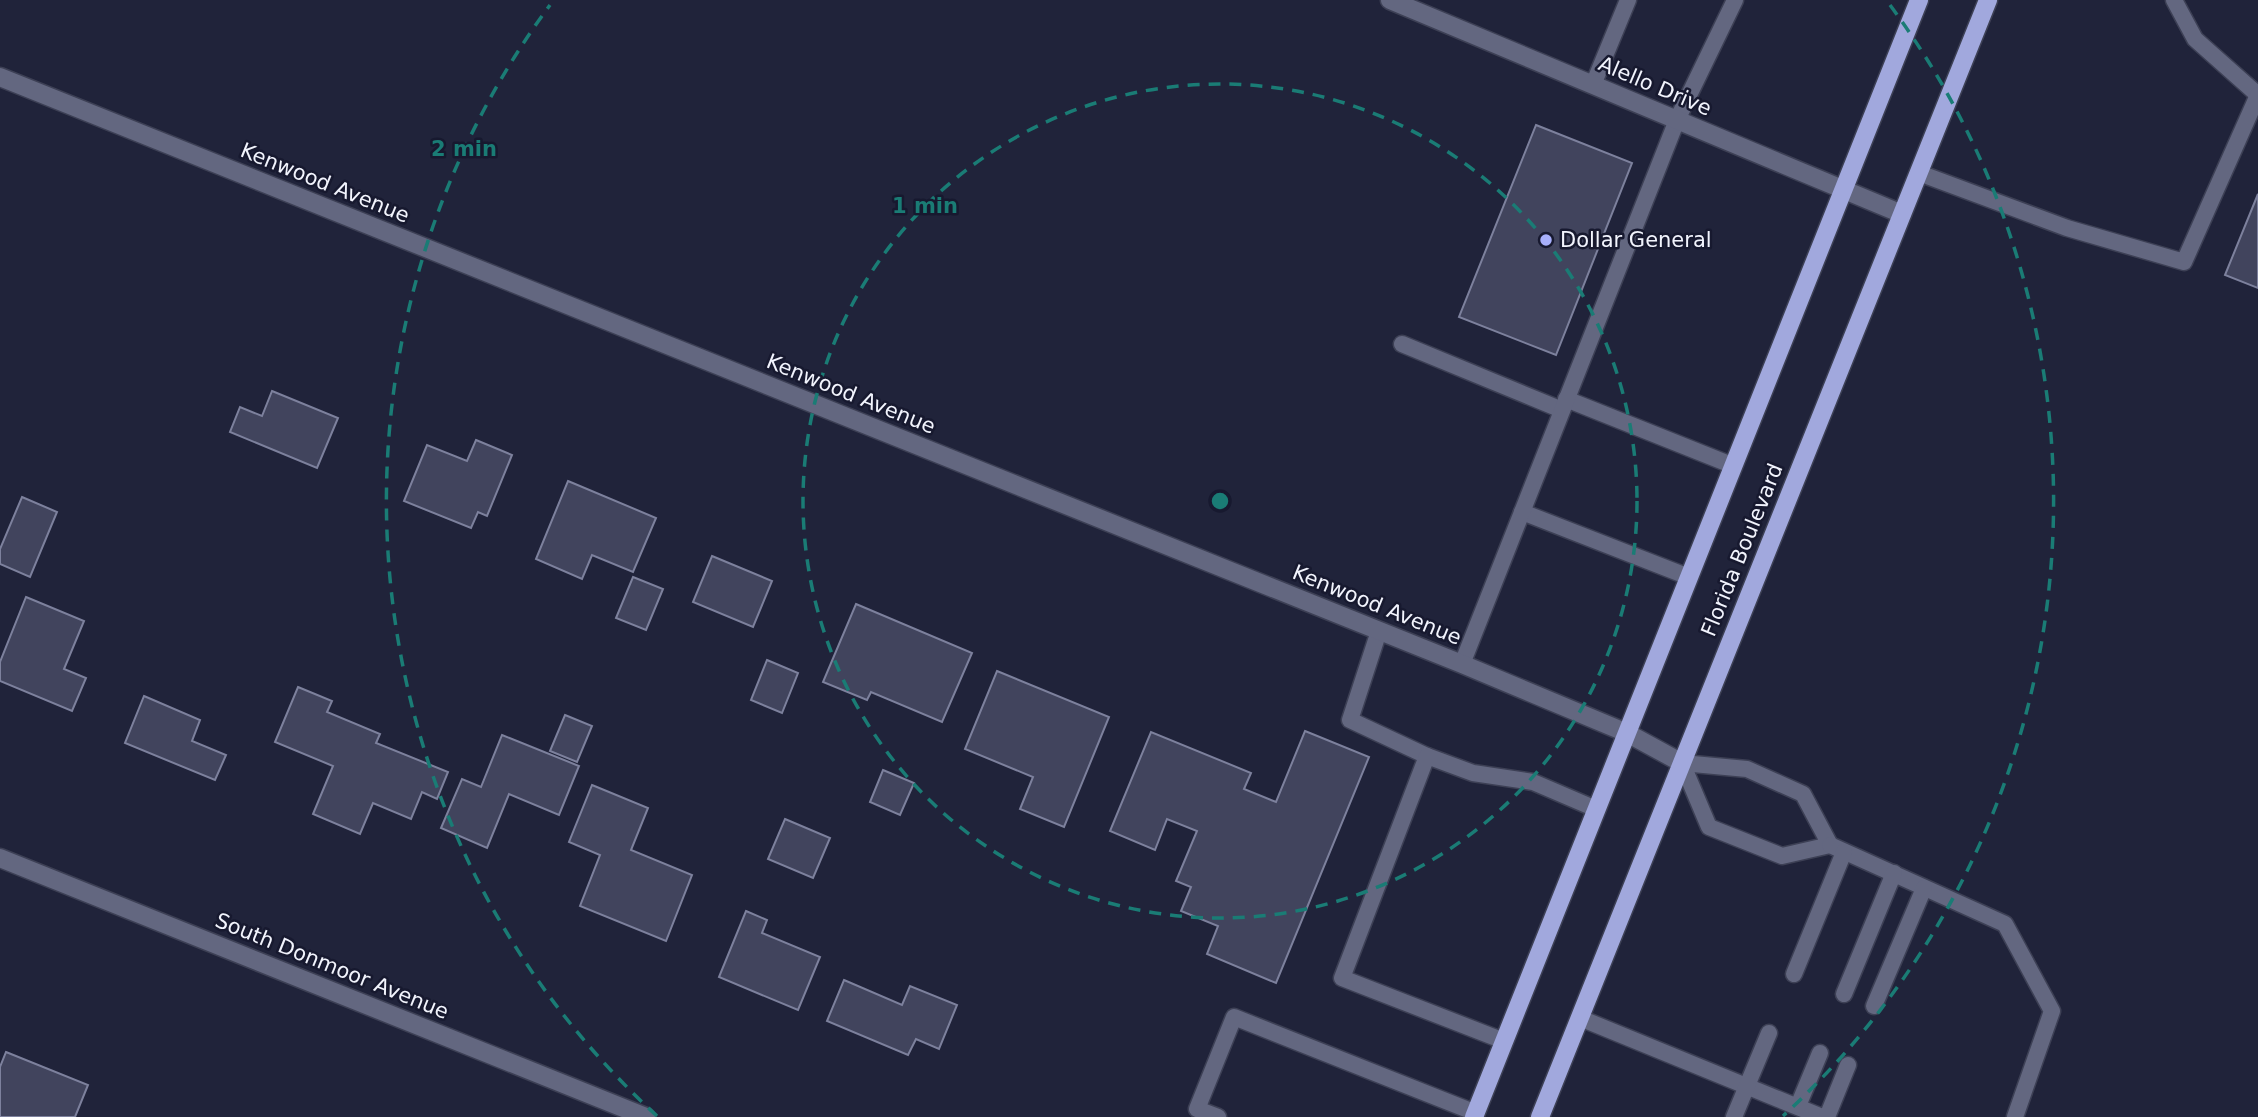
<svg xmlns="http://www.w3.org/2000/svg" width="2258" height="1117" font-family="'DejaVu Sans',sans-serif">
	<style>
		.building { fill: #41445d; stroke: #7d819d; stroke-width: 2 }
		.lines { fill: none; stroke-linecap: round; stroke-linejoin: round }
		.service-casing { stroke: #3d4055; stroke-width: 19 }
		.minor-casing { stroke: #3d4055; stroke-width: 21 }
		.primary-casing { stroke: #3d4055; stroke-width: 21 }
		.service { stroke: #636780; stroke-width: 16 }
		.minor { stroke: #636780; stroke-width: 18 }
		.primary { stroke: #a1a8dd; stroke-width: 18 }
		.ring { fill: none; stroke: #1a7c75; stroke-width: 3.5; stroke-dasharray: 12 9 }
		.poi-dot { fill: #a8b0fc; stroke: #17192f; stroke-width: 2.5 }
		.labels { text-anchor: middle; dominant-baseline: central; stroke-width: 5; stroke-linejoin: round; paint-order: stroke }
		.street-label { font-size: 21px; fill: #f2f4fd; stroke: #17192f }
		.poi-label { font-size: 21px; fill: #f2f4fd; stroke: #17192f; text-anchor: start }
		.centre { fill: #1a7c75; stroke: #17192f; stroke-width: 3.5 }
		.ring-label { font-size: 21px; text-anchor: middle; font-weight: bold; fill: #1a7c75; stroke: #17192f; stroke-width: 5; stroke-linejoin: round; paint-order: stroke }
	</style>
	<rect width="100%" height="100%" fill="#20233a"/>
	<g class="building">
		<path d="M1536,125L1632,163L1556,355L1459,317Z"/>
		<path d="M2258,194V288L2225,275Z"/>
		<path d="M272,391L338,418L317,468L230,432L240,407L262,416Z"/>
		<path d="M476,440L512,455L487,516L478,512L471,528L404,501L427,445L467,461Z"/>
		<path d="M568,481L656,518L633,572L592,555L582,579L536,559Z"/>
		<path d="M22,497L57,512L30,577L0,564V549Z"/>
		<path d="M712,556L772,581L753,627L693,602Z"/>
		<path d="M633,577L663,589L646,630L616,618Z"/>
		<path d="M26,597L84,621L64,669L86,678L72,711L0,681V662Z"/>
		<path d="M856,604L972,653L942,722L871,692L867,700L823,682Z"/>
		<path d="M767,660L798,673L782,713L751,700Z"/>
		<path d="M997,671L1109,717L1064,827L1020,809L1033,777L965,749Z"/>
		<path d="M298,687L332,701L327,712L380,734L376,743L448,772L437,799L422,792L411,819L373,803L360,834L313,814L333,766L275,742Z"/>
		<path d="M144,696L200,720L192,741L226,755L215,780L125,743Z"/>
		<path d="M565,715L592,726L577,762L550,751Z"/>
		<path d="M1305,731L1369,757L1276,983L1207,954L1218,926L1181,911L1191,887L1176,881L1197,831L1167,819L1155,850L1110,831L1151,732L1251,773L1244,789L1276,802Z"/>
		<path d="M502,735L579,766L559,815L509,794L487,848L441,828L462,779L481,787Z"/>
		<path d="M883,770L914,783L900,815L870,802Z"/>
		<path d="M592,785L648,808L631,850L692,875L666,941L580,906L600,855L569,842Z"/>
		<path d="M785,819L830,838L813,878L768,859Z"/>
		<path d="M746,911L767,920L762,933L820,957L798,1010L719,977Z"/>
		<path d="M844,980L902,1005L910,986L957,1005L939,1049L916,1039L908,1055L827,1021Z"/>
		<path d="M6,1052L88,1085L75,1117H0V1067Z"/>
	</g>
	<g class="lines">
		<g class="service-casing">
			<g id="service">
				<path d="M2174,0L2195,39L2258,95"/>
				<path d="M1593,85L1628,0"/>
				<path d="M1919,173L2067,228L2184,262L2258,95"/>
				<path d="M1402,344L1562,410"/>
				<path d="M1566,399L1734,466"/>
				<path d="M1522,512L1689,577"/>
				<path d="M1379,631L1350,720L1427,756"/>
				<path d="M1462,664L1677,120L1735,0"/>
				<path d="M1682,763L1747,769L1803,794L1830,845L1782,856L1709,827Z"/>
				<path d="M1830,845L2005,924L2052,1011L2015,1117"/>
				<path d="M1794,974L1844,852"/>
				<path d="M1844,994L1894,873"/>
				<path d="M1874,1006L1924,888"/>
				<path d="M1580,1018L1822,1117"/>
				<path d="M1504,1041L1342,978L1427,756L1473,773L1533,782L1596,809"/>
				<path d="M1798,1106L1820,1053"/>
				<path d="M1218,1117L1197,1109L1234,1017L1476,1113"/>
				<path d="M1734,1117L1769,1033"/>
				<path d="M1827,1117L1848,1065"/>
			</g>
		</g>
		<g class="minor-casing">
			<g id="minor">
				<path d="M1390,0L1902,214"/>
				<path d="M0,77L1462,664L1627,733L1682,763"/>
				<path d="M0,858L646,1117"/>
			</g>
		</g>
		<g class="primary-casing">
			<g id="primary">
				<path d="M1474,1117L1919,0"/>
				<path d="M1540,1117L1988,0"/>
			</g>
		</g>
		<use href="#service" class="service"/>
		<use href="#minor" class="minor"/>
		<use href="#primary" class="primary"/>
	</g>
	<g class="ring">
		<circle cx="1220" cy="501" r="417"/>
		<path d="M657 1116A834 834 0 0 1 550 5M1890 5A834 834 0 0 1 1783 1116"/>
	</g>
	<circle class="poi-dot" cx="1546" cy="240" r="7"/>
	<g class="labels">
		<g class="street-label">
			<text transform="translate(1655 86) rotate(23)">Alello Drive</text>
			<text transform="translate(325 183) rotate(22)">Kenwood Avenue</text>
			<text transform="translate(851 394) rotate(22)">Kenwood Avenue</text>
			<text transform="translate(1742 550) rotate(-68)">Florida Boulevard</text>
			<text transform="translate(1377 605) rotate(22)">Kenwood Avenue</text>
			<text transform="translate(332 966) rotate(22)">South Donmoor Avenue</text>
		</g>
		<g class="poi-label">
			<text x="1560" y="240">Dollar General</text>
		</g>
	</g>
	<circle cx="1220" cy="501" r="10" class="centre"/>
	<g class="ring-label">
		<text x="464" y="156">2 min</text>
		<text x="925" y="213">1 min</text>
	</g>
</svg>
